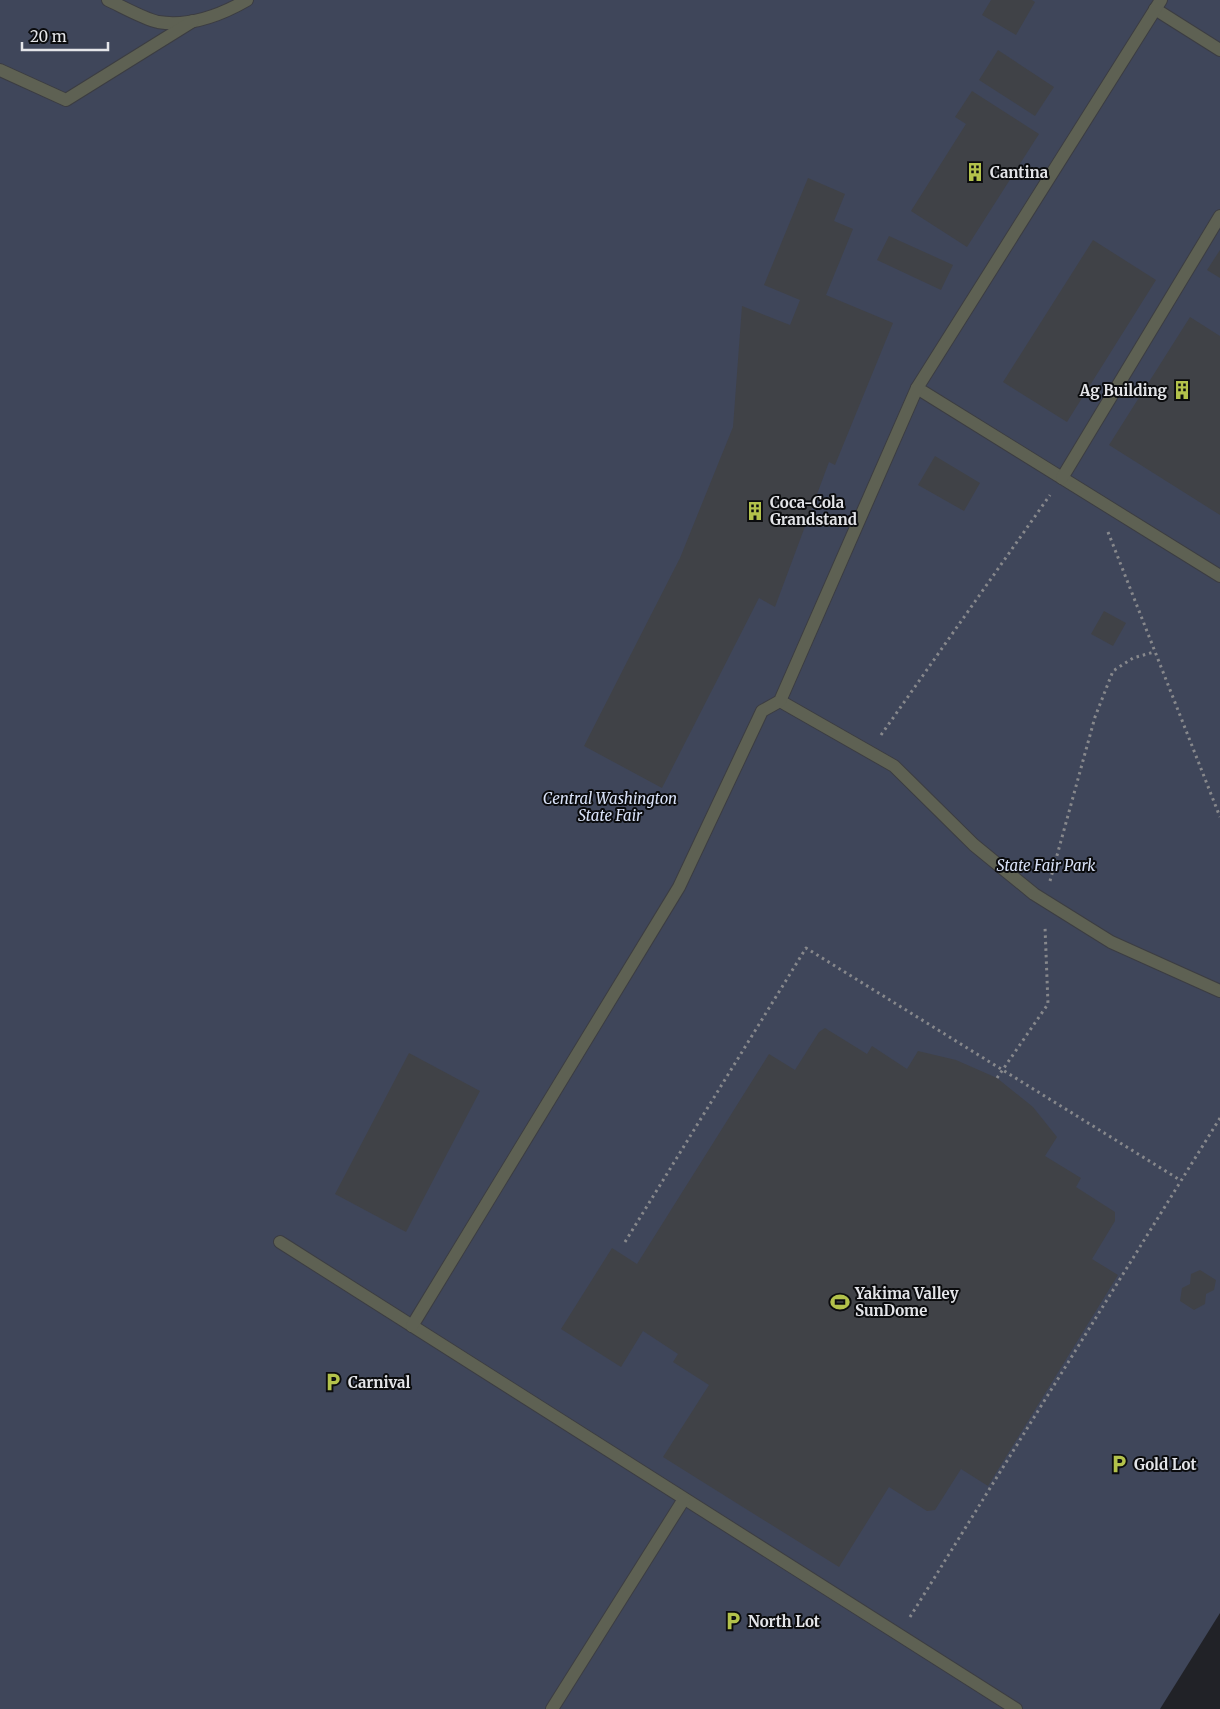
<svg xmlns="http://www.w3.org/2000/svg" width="1220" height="1709" font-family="Merriweather,serif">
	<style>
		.green { fill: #3f465a }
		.building { fill: #404247 }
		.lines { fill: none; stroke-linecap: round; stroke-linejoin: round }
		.minor-casing { stroke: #3c3d42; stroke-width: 14 }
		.path { stroke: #87888c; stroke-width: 3; stroke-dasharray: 2.5 4; stroke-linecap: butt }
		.minor { stroke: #5e6153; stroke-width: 12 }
		.labels { text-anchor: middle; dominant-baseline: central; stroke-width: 4; stroke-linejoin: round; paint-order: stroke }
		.poi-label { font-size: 15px; font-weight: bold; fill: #e4e5e9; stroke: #0b0c0e; text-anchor: start }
		.park-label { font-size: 15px; font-style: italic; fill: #d9e2f8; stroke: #0b0c0e }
	</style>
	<rect width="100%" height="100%" fill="#212227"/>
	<path class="green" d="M0,0H1220V1613L1160,1709H0Z"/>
	<g class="building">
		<path d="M991,0H1032L1035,2L1016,35L982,15Z"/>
		<path d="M998,50L1054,87L1035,116L979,80Z"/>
		<path d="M972,91L1039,134L967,247L911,211L966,124L955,117Z"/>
		<path d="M808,178L845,194L834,221L853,229L826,295L893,323L835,465L829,462L775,607L759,598L662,788L584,746L680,558L733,427L742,306L790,325L800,300L764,285Z"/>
		<path d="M889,236L953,265L941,290L877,260Z"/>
		<path d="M1093,240L1156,280L1067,422L1003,382Z"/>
		<path d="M1220,250V278L1207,270Z"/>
		<path d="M1190,317L1220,336V515L1109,445Z"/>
		<path d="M935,456L980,483L964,511L918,485Z"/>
		<path d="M1104,611L1126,623L1113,646L1091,634Z"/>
		<path d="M825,1028L867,1054L872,1046L907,1069L918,1051L956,1060L997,1078L1033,1107L1057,1137L1045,1156L1081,1178L1076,1187L1115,1212V1221L1092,1259L1118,1275L988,1486L961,1469L935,1510L927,1511L889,1487L839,1567L663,1457L709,1385L673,1362L678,1354L643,1331L621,1367L561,1329L612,1248L637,1264L769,1054L795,1070L819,1032Z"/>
		<path d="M409,1053L480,1091L406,1232L335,1194Z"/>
		<path d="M1200,1270L1216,1280L1214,1290L1206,1294L1205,1304L1194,1310L1180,1301L1182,1288L1190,1284L1191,1274Z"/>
	</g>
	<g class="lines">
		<g class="minor-casing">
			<g id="minor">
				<path d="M108,0C121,6 144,19 158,22C189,27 221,15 247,0"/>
				<path d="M1155,9L1220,50"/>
				<path d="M0,70L66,100L193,21"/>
				<path d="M917,388L1220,576"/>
				<path d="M1062,478L1220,216"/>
				<path d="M780,701L894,766L974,845L1034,894L1111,942L1220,991"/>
				<path d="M280,1242L1016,1709"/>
				<path d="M412,1326L679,887L762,711L780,701L917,388L1161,0"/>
				<path d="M552,1709L684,1499"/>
			</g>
		</g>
		<g class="path">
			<path d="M1108,532L1220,817"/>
			<path d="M881,735L1050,495"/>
			<path d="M1050,881L1095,717L1113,671L1133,658L1154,652"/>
			<path d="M997,1078L1048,1004L1045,927"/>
			<path d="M625,1242L806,948L1180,1180"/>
			<path d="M910,1617L1220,1118"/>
		</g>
		<use href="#minor" class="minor"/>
	</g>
	<defs>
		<g id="building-bare" transform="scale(1.5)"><path d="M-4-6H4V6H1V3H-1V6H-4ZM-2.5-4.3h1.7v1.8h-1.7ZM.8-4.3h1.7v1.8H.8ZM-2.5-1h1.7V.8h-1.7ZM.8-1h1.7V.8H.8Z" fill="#b3c24b" stroke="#0b0c0e" stroke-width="2.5" paint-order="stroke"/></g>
		<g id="stadium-bare" transform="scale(1.5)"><path d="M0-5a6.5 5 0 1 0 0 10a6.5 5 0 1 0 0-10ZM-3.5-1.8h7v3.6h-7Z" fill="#b3c24b" stroke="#0b0c0e" stroke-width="2.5" paint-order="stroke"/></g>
		<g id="parking-bare" transform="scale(1.5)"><path d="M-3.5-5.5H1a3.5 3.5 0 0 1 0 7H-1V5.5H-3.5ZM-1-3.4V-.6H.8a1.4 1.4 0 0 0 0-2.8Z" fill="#b3c24b" stroke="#0b0c0e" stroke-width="2.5" paint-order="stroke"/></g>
	</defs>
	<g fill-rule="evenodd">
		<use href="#building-bare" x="975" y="172"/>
		<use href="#building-bare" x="1182" y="390"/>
		<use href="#building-bare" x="755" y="511"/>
		<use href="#stadium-bare" x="840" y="1302"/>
		<use href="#parking-bare" x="333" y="1382"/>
		<use href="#parking-bare" x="1119" y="1464"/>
		<use href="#parking-bare" x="733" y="1621"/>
	</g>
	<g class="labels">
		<g class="poi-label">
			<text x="990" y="172">Cantina</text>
			<text x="1167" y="390" text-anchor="end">Ag Building</text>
			<text x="770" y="502">Coca-Cola<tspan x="770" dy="17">Grandstand</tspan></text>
			<text x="855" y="1293">Yakima Valley<tspan x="855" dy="17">SunDome</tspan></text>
			<text x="348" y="1382">Carnival</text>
			<text x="1134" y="1464">Gold Lot</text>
			<text x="748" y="1621">North Lot</text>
		</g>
		<g class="park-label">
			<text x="610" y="798">Central Washington<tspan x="610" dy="17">State Fair</tspan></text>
			<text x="1046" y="865">State Fair Park</text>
		</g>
	</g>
	<path d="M22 42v8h86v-8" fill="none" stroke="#e4e5e9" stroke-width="2.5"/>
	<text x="30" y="42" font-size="15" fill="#e4e5e9" stroke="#0b0c0e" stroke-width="4" paint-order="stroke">20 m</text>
</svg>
